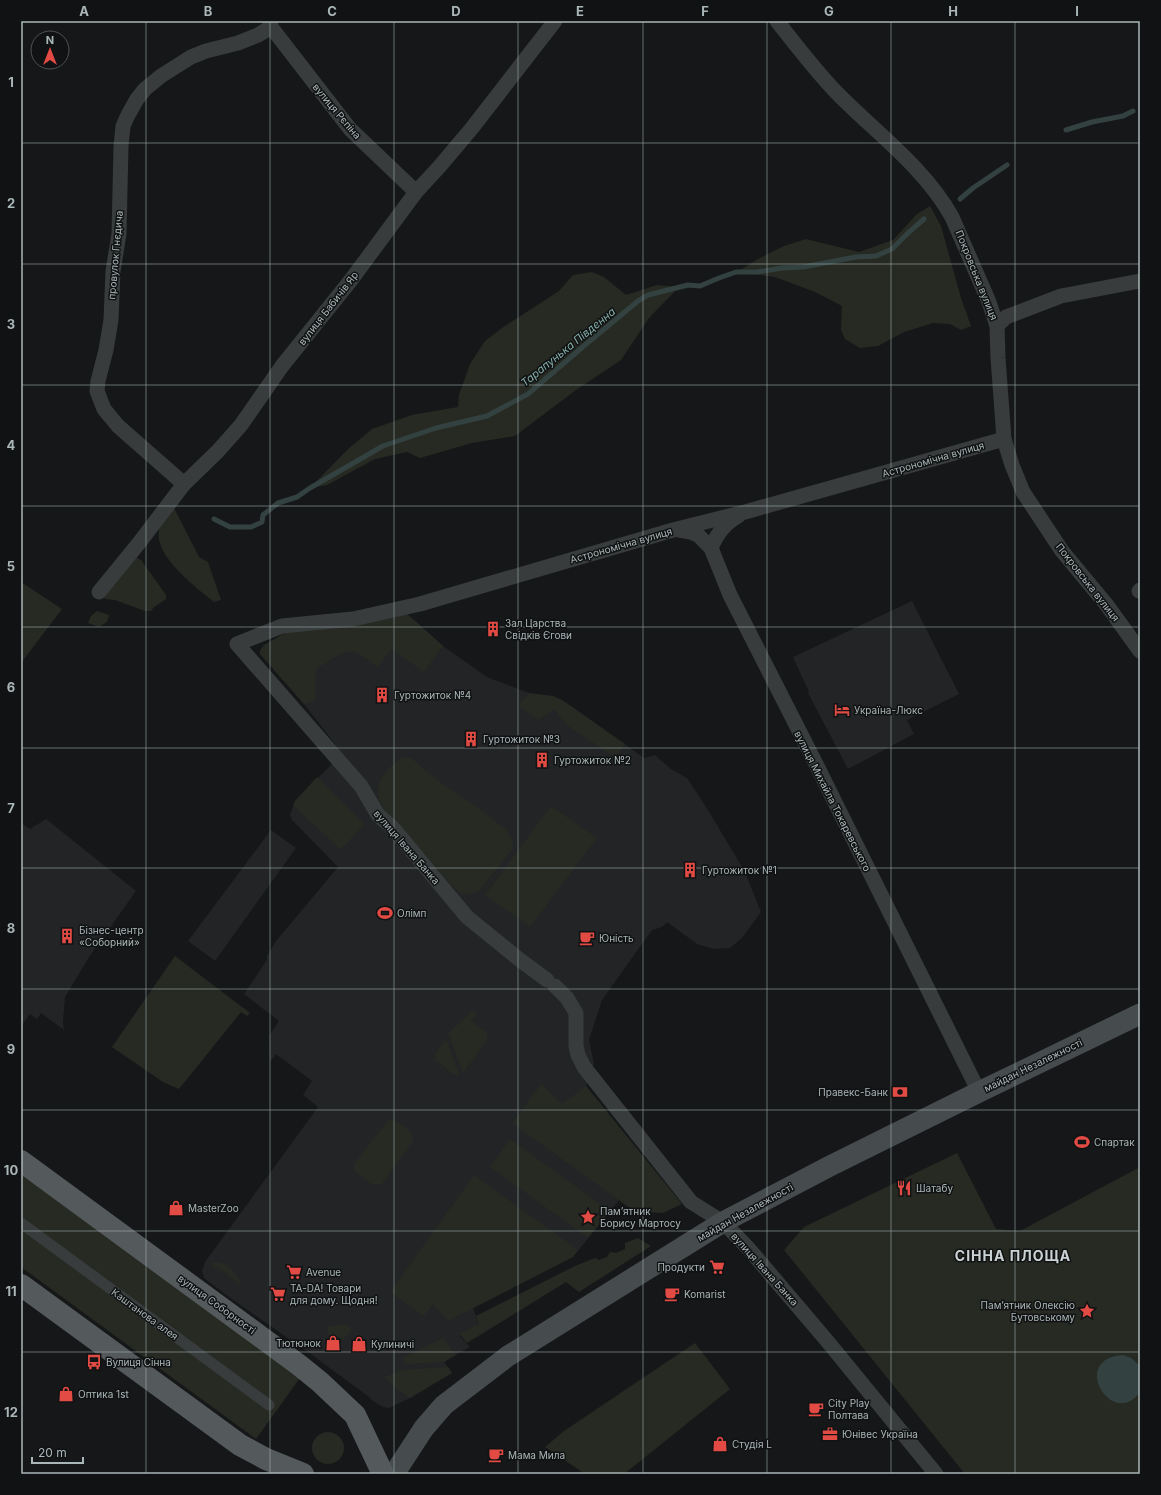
<svg xmlns="http://www.w3.org/2000/svg" width="1161" height="1495" font-family="Inter,sans-serif">
	<style>
		.built { fill: #222425 }
		.green { fill: #272a23 }
		.water { fill: #334240 }
		.lines { fill: none; stroke-linecap: round; stroke-linejoin: round }
		.stream { stroke: #334240; stroke-width: 5 }
		.pedestrian { stroke: #383c3d; stroke-width: 11 }
		.minor { stroke: #383c3d; stroke-width: 15 }
		.secondary { stroke: #464c4d; stroke-width: 21 }
		.primary { stroke: #545a5c; stroke-width: 22 }
		.grid { fill: none; stroke: #aab6b7; stroke-width: 1; stroke-opacity: 0.55 }
		.labels { text-anchor: middle; dominant-baseline: central; stroke-width: 3; stroke-linejoin: round; paint-order: stroke }
		.street-label { font-size: 10px; fill: #aab6b7; stroke: #111213 }
		.poi-label { font-size: 10px; fill: #aab6b7; stroke: #111213; text-anchor: start }
		.water-label { font-size: 11px; font-style: italic; fill: #84afa8; stroke: #111213 }
		.district-label { font-size: 14px; font-weight: bold; letter-spacing: 1px; fill: #cad2d3; stroke: #111213 }
		.neatline { fill: none; stroke: #aab6b7; stroke-width: 1.5 }
		.grid-label { font-size: 13px; text-anchor: middle; font-weight: bold; fill: #aab6b7 }
	</style>
	<rect width="100%" height="100%" fill="#161718"/>
	<g class="built">
		<path d="M912,601L959,694L907,720L914,734L848,769L808,693L809,692L793,657Z"/>
		<path d="M413,619L443,646L487,677L529,693L553,696L562,700L574,708L644,758L655,755L671,769L687,778L708,810L745,872L761,912L742,938L730,948L714,949L697,944L667,922L662,927L652,930L602,1000L589,1040L594,1064L586,1086L649,1164L610,1211L573,1257L473,1308L479,1324L459,1335L470,1347L444,1362L452,1373L410,1398L389,1408L383,1407L373,1401L369,1397L308,1352L229,1297L204,1278L202,1271L205,1262L318,1107L303,1095L312,1081L276,1054L270,1062L269,1036L279,1021L244,994L267,960V956L276,941L338,867L292,820L290,815L295,801L334,762L335,744L304,704L260,654V651L264,645Z"/>
		<path d="M46,819L136,891L89,957L65,997L63,1023L64,1030L41,1013L37,1019L30,1014L21,1026V823L30,829Z"/>
		<path d="M271,830L296,848L215,961L188,941Z"/>
	</g>
	<g class="green">
		<path d="M930,206L941,226L961,298L971,326L961,330L950,324L933,323L904,332L878,346L860,348L845,339L841,330L842,306L815,292L775,277L737,272L758,259L784,246L806,239L859,252L893,240L917,214Z"/>
		<path d="M592,272L604,277L626,295L657,285L679,287L649,318L621,360L576,390L515,436L472,443L420,458L407,452L375,459L327,485L310,488L348,449L372,429L412,415L458,407L459,395L470,364L485,341L502,328L559,291L573,275Z"/>
		<path d="M172,504L199,557L208,562L221,600L214,602C196,587 150,554 160,526C162,518 168,511 172,504Z"/>
		<path d="M135,557L141,560L166,595V599L154,607L151,611H145L115,600L106,599L101,596Z"/>
		<path d="M21,582L62,609L21,663Z"/>
		<path d="M97,611L109,615L107,622L99,627L88,623L91,616Z"/>
		<path d="M406,613L443,646L424,672L391,649L378,667C371,663 362,654 354,652C343,650 325,663 317,669L315,676V701L304,704L260,654V651L264,645L285,633Z"/>
		<path d="M529,693L553,696L562,700L625,744L615,757L568,726L554,709L539,720L518,706Z"/>
		<path d="M404,757C414,757 419,766 426,771C440,783 455,792 470,802C482,811 495,821 507,830L512,839L513,848L480,890L470,894H462L456,890L397,824C370,801 372,775 404,757Z"/>
		<path d="M317,777L364,824L341,850L293,805L295,801Z"/>
		<path d="M551,806L597,838L530,927L485,895Z"/>
		<path d="M175,956L250,1013L247,1016L241,1012L179,1089L163,1082L112,1047Z"/>
		<path d="M472,1010L477,1014L471,1021L488,1034L486,1042L464,1072L462,1071L448,1033L462,1021Z"/>
		<path d="M446,1039L459,1073L458,1075L452,1073L435,1060L436,1052Z"/>
		<path d="M541,1084L562,1104L586,1086L682,1204L663,1213L634,1211L512,1123Z"/>
		<path d="M389,1119C394,1119 409,1129 412,1134C413,1136 413,1139 413,1141L382,1184L373,1185L355,1171L354,1164Z"/>
		<path d="M510,1139L610,1211L588,1238L490,1167Z"/>
		<path d="M957,1153L996,1229L1020,1231L1140,1167V1474H965L784,1250L804,1227Z"/>
		<path d="M21,1174L300,1378L256,1439L21,1267Z"/>
		<path d="M474,1175L578,1250L573,1257L448,1321L433,1304L424,1316L390,1292Z"/>
		<path d="M638,1238L651,1246L579,1292L566,1282L467,1343L459,1334L479,1324L476,1316L575,1266L595,1258L599,1260L607,1257L608,1255L610,1252L616,1253L625,1249V1243Z"/>
		<path d="M214,1262C228,1262 237,1273 241,1285L228,1276V1274L217,1267L216,1268L211,1264Z"/>
		<path d="M337,1325H348L352,1329L343,1340L338,1336L335,1338L328,1334L327,1327Z"/>
		<path d="M443,1338L456,1355L444,1362L405,1364L402,1358Z"/>
		<path d="M695,1343L730,1389L624,1474H585L545,1447L564,1431Z"/>
		<path d="M448,1367L452,1373L410,1398L397,1389L384,1377L403,1370Z"/>
		<circle cx="328" cy="1448" r="16"/>
	</g>
	<path class="water" d="M1123,1355L1131,1358L1140,1366V1392C1113,1430 1068,1359 1123,1355Z"/>
	<g class="lines">
		<g class="stream">
			<path d="M1066,130L1092,122L1123,116L1133,111"/>
			<path d="M960,199L973,188L1007,165"/>
			<path d="M214,519L230,527H251L262,522L263,515L278,503L297,497L310,488L383,446L436,428L487,416L528,394L585,345L638,301L648,295L688,285L700,286L719,278L736,272H757L782,268L803,267L856,257L876,256L892,249L908,233L924,219"/>
		</g>
		<path class="pedestrian" d="M21,1223L269,1405"/>
		<g class="minor">
			<path d="M270,21L271,27L350,129L416,192"/>
			<path d="M777,21C796,45 815,70 836,92C875,132 924,167 952,217L989,302L997,326L998,358L1004,439L1012,465L1023,492L1062,551L1106,604L1140,651"/>
			<path d="M997,326L1006,317L1061,296L1140,281"/>
			<path d="M184,484L118,426L104,409L97,391L98,381L106,350L111,320L113,271L119,234L121,146L123,126L128,115L137,99L145,89L161,76L191,57L206,51L238,43L258,35L271,27"/>
			<path d="M679,530L691,532L698,535L711,548L730,595L817,766L979,1092"/>
			<path d="M711,548C717,534 724,524 738,516"/>
			<path d="M1139,591L1140,590"/>
			<path d="M99,592L139,543L184,484L218,451L241,425L282,366L351,280L416,192L440,166L472,128L555,21"/>
			<path d="M547,980L520,960L467,917L393,828L378,815L361,786L237,644L282,626L353,619L420,604L673,530L745,512L1004,439"/>
			<path d="M555,986L567,998L576,1013V1046L578,1055L584,1067L691,1202L723,1222L749,1249L828,1342L936,1474"/>
		</g>
		<path class="secondary" d="M394,1474L424,1428L444,1405L508,1356L723,1222L830,1166L979,1092L1140,1014"/>
		<g class="primary">
			<path d="M21,1161L299,1365L320,1382L355,1415L383,1474"/>
			<path d="M21,1285L240,1445L266,1459L303,1474"/>
		</g>
	</g>
	<path class="grid" d="M146,21V1474M270,21V1474M394,21V1474M518,21V1474M643,21V1474M767,21V1474M891,21V1474M1015,21V1474M21,143H1140M21,264H1140M21,385H1140M21,506H1140M21,627H1140M21,748H1140M21,868H1140M21,989H1140M21,1110H1140M21,1231H1140M21,1352H1140"/>
	<defs>
		<g id="building-bare" transform="scale(1.2)"><path d="M-4-6H4V6H1V3H-1V6H-4ZM-2.5-4.3h1.7v1.8h-1.7ZM.8-4.3h1.7v1.8H.8ZM-2.5-1h1.7V.8h-1.7ZM.8-1h1.7V.8H.8Z" fill="#e24b44" stroke="#111213" stroke-width="2.5" paint-order="stroke"/></g>
		<g id="hotel-bare" transform="scale(1.2)"><path d="M-6-4.5h1.5V1H6V5H4.5V3h-9V5H-6ZM-4 0a1.8 1.8 0 1 1 3.6 0ZM.5 0V-2.5h3Q6-2.5 6 0Z" fill="#e24b44" stroke="#111213" stroke-width="2.5" paint-order="stroke"/></g>
		<g id="stadium-bare" transform="scale(1.2)"><path d="M0-5a6.5 5 0 1 0 0 10a6.5 5 0 1 0 0-10ZM-3.5-1.8h7v3.6h-7Z" fill="#e24b44" stroke="#111213" stroke-width="2.5" paint-order="stroke"/></g>
		<g id="cafe-bare" transform="scale(1.2)"><path d="M-5.5-4.5H6V0H3Q3 3.5 0 3.5H-2.5Q-5.5 3.5-5.5 0ZM3-3.2v2h1.7v-2ZM-6 4.5H4V6H-6Z" fill="#e24b44" stroke="#111213" stroke-width="2.5" paint-order="stroke"/></g>
		<g id="bank-bare" transform="scale(1.2)"><path d="M-6-4H6V4H-6ZM0-2.3a2.3 2.3 0 1 0 0 4.6a2.3 2.3 0 1 0 0-4.6Z" fill="#e24b44" stroke="#111213" stroke-width="2.5" paint-order="stroke"/></g>
		<g id="restaurant-bare" transform="scale(1.2)"><path d="M-5-6h1v4h1v-4h1v4h1v-4h1v5L-1.5 .5V6h-2V.5L-5-1ZM5-6V6H3V1.5H1.5Q1.5-4 5-6Z" fill="#e24b44" stroke="#111213" stroke-width="2.5" paint-order="stroke"/></g>
		<g id="shop-bare" transform="scale(1.2)"><path d="M-5-2.5h2.3a2.7 3.5 0 0 1 5.4 0H5L5.5 6h-11ZM-1.5-2.5h3a1.5 2.3 0 0 0-3 0Z" fill="#e24b44" stroke="#111213" stroke-width="2.5" paint-order="stroke"/></g>
		<g id="sight-bare" transform="scale(1.2)"><path d="M0-6L1.8-2.2L6-1.7L2.9 1.2L3.7 5.4L0 3.3L-3.7 5.4L-2.9 1.2L-6-1.7L-1.8-2.2Z" fill="#e24b44" stroke="#111213" stroke-width="2.5" paint-order="stroke"/></g>
		<g id="supermarket-bare" transform="scale(1.2)"><path d="M-6-5.5h2.5l.6 2H6L4.5 2H-2.5L-4.4-4H-6ZM-1.5 3.2a1.3 1.3 0 1 0 .1 0ZM3 3.2a1.3 1.3 0 1 0 .1 0Z" fill="#e24b44" stroke="#111213" stroke-width="2.5" paint-order="stroke"/></g>
		<g id="bus-bare" transform="scale(1.2)"><path d="M-5-6H5V4H4V6H2V4H-2V6H-4V4H-5ZM-3.5-4V0h7V-4ZM-3.5 1.2v1.5H-2V1.2ZM2 1.2v1.5H3.5V1.2Z" fill="#e24b44" stroke="#111213" stroke-width="2.5" paint-order="stroke"/></g>
		<g id="office-bare" transform="scale(1.2)"><path d="M-6-3h4V-5.5h4V-3h4V5H-6ZM-1-4.5V-3h2v-1.5ZM-6 0V1H6V0Z" fill="#e24b44" stroke="#111213" stroke-width="2.5" paint-order="stroke"/></g>
	</defs>
	<g fill-rule="evenodd">
		<use href="#building-bare" x="493" y="629"/>
		<use href="#building-bare" x="382" y="695"/>
		<use href="#hotel-bare" x="842" y="710"/>
		<use href="#building-bare" x="471" y="739"/>
		<use href="#building-bare" x="542" y="760"/>
		<use href="#building-bare" x="690" y="870"/>
		<use href="#stadium-bare" x="385" y="913"/>
		<use href="#building-bare" x="67" y="936"/>
		<use href="#cafe-bare" x="587" y="938"/>
		<use href="#bank-bare" x="900" y="1092"/>
		<use href="#stadium-bare" x="1082" y="1142"/>
		<use href="#restaurant-bare" x="904" y="1188"/>
		<use href="#shop-bare" x="176" y="1208"/>
		<use href="#sight-bare" x="588" y="1217"/>
		<use href="#supermarket-bare" x="717" y="1267"/>
		<use href="#supermarket-bare" x="294" y="1272"/>
		<use href="#supermarket-bare" x="278" y="1294"/>
		<use href="#cafe-bare" x="672" y="1294"/>
		<use href="#sight-bare" x="1087" y="1311"/>
		<use href="#shop-bare" x="333" y="1343"/>
		<use href="#shop-bare" x="359" y="1344"/>
		<use href="#bus-bare" x="94" y="1362"/>
		<use href="#shop-bare" x="66" y="1394"/>
		<use href="#cafe-bare" x="816" y="1409"/>
		<use href="#office-bare" x="830" y="1434"/>
		<use href="#shop-bare" x="720" y="1444"/>
		<use href="#cafe-bare" x="496" y="1455"/>
	</g>
	<g class="labels">
		<g class="street-label">
			<text transform="translate(337 111) rotate(50)">вулиця Рєпіна</text>
			<text transform="translate(115 255) rotate(-85)">провулок Гнєдича</text>
			<text transform="translate(977 275) rotate(68)">Покровська вулиця</text>
			<text transform="translate(328 308) rotate(-52)">вулиця Бабичів Яр</text>
			<text transform="translate(933 459) rotate(-16)">Астрономічна вулиця</text>
			<text transform="translate(621 545) rotate(-16)">Астрономічна вулиця</text>
			<text transform="translate(1088 582) rotate(52)">Покровська вулиця</text>
			<text transform="translate(833 801) rotate(63)">вулиця Михайла Токаревського</text>
			<text transform="translate(407 847) rotate(49)">вулиця Івана Банка</text>
			<text transform="translate(1033 1065) rotate(-26)">майдан Незалежності</text>
			<text transform="translate(745 1212) rotate(-29)">майдан Незалежності</text>
			<text transform="translate(765 1269) rotate(48)">вулиця Івана Банка</text>
			<text transform="translate(217 1304) rotate(36)">вулиця Соборності</text>
			<text transform="translate(145 1314) rotate(36)">Каштанова алея</text>
		</g>
		<g class="poi-label">
			<text x="505" y="623">Зал Царства<tspan x="505" dy="12">Свідків Єгови</tspan></text>
			<text x="394" y="695">Гуртожиток №4</text>
			<text x="854" y="710">Україна-Люкс</text>
			<text x="483" y="739">Гуртожиток №3</text>
			<text x="554" y="760">Гуртожиток №2</text>
			<text x="702" y="870">Гуртожиток №1</text>
			<text x="397" y="913">Олімп</text>
			<text x="79" y="930">Бізнес-центр<tspan x="79" dy="12">«Соборний»</tspan></text>
			<text x="599" y="938">Юність</text>
			<text x="888" y="1092" text-anchor="end">Правекс-Банк</text>
			<text x="1094" y="1142">Спартак</text>
			<text x="916" y="1188">Шатабу</text>
			<text x="188" y="1208">MasterZoo</text>
			<text x="600" y="1211">Пам’ятник<tspan x="600" dy="12">Борису Мартосу</tspan></text>
			<text x="705" y="1267" text-anchor="end">Продукти</text>
			<text x="306" y="1272">Avenue</text>
			<text x="290" y="1288">TA-DA! Товари<tspan x="290" dy="12">для дому. Щодня!</tspan></text>
			<text x="684" y="1294">Komarist</text>
			<text x="1075" y="1305" text-anchor="end">Пам’ятник Олексію<tspan x="1075" dy="12">Бутовському</tspan></text>
			<text x="321" y="1343" text-anchor="end">Тютюнок</text>
			<text x="371" y="1344">Кулиничі</text>
			<text x="106" y="1362">Вулиця Сінна</text>
			<text x="78" y="1394">Оптика 1st</text>
			<text x="828" y="1403">City Play<tspan x="828" dy="12">Полтава</tspan></text>
			<text x="842" y="1434">Юнівес Україна</text>
			<text x="732" y="1444">Студія L</text>
			<text x="508" y="1455">Мама Мила</text>
		</g>
		<g class="water-label">
			<text transform="translate(568 347) rotate(-39)">Тарапунька Південна</text>
		</g>
		<g class="district-label">
			<text x="1013" y="1255">СІННА ПЛОЩА</text>
		</g>
	</g>
	<rect width="1161" height="1495" fill="none" stroke="#111213" stroke-width="44"/>
	<g transform="translate(50 50)"><circle r="19" fill="#111213" stroke="#4e5455"/>
	<path d="M0-3L7 15L0 10L-7 15Z" fill="#e24b44"/>
	<text y="-6" font-size="11" font-weight="bold" text-anchor="middle" fill="#aab6b7">N</text>
	</g>
	<path d="M32 1457v6h51v-6" fill="none" stroke="#aab6b7" stroke-width="2"/>
	<text x="38" y="1457" font-size="12" fill="#aab6b7" stroke="#111213" stroke-width="3" paint-order="stroke">20 m</text>
	<rect x="22" y="22" width="1117" height="1451" class="neatline"/>
	<g class="grid-label">
		<text x="84" y="16">A</text>
		<text x="208" y="16">B</text>
		<text x="332" y="16">C</text>
		<text x="456" y="16">D</text>
		<text x="580" y="16">E</text>
		<text x="705" y="16">F</text>
		<text x="829" y="16">G</text>
		<text x="953" y="16">H</text>
		<text x="1077" y="16">I</text>
		<text x="11" y="87">1</text>
		<text x="11" y="208">2</text>
		<text x="11" y="329">3</text>
		<text x="11" y="450">4</text>
		<text x="11" y="571">5</text>
		<text x="11" y="692">6</text>
		<text x="11" y="813">7</text>
		<text x="11" y="933">8</text>
		<text x="11" y="1054">9</text>
		<text x="11" y="1175">10</text>
		<text x="11" y="1296">11</text>
		<text x="11" y="1417">12</text>
	</g>
</svg>
